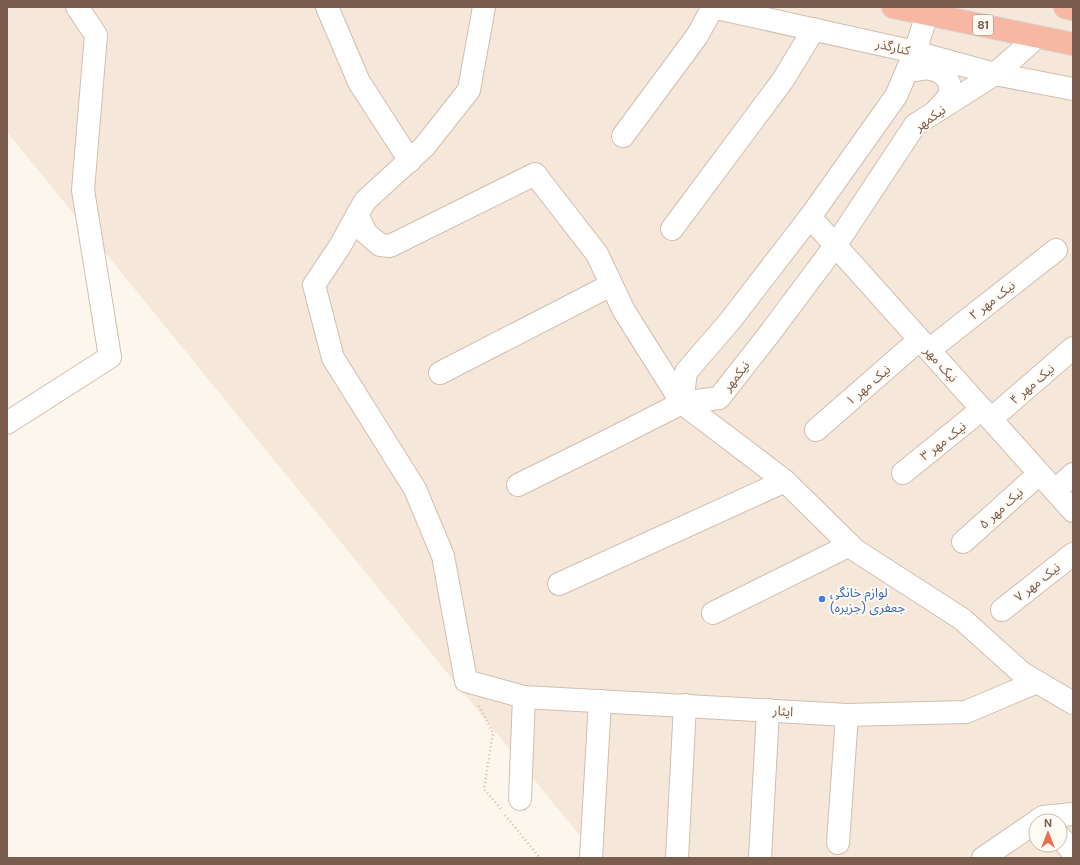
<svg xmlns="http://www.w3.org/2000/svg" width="1080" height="865" font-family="'DM Sans','Noto Sans Arabic',sans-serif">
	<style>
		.residential { fill: #f5e8da; fill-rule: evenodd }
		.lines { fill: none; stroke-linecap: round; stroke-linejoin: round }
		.street-casing { stroke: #d1beb0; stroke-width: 24 }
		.highway-casing { stroke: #dad1cd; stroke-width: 24 }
		.path { stroke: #d9b8a5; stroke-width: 2.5; stroke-dasharray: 1 3; stroke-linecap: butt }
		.street { stroke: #fff; stroke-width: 22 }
		.highway { stroke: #f7b7a3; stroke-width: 22 }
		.shop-dot { fill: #3f7fe0; stroke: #fffaf3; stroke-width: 1.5 }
		.labels { text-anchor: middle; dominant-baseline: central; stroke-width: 4; stroke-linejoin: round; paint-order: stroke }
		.shield { fill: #fffaf3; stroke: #a28b7f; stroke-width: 1 }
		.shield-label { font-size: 12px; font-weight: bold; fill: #7a5c4d }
		.street-label { font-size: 13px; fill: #7a5c4d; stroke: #fffaf3 }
		.shop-label { font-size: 13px; fill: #366cbe; stroke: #fffaf3; text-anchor: start }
	</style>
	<rect width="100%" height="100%" fill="#fdf6ec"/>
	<path class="residential" d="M7,7H1073V858H598L7,132ZM1036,821H1060V845H1036Z"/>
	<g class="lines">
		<g class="street-casing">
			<g id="street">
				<path d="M327,7L359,82L410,161"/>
				<path d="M484,7L469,90L424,147L365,201L340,246L314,285L333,358L415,489L443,556L466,681L524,697L847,715L966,712L1037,682"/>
				<path d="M712,7L915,52L995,74L1073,89"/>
				<path d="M917,70C931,65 952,73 950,92C949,98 941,105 937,110"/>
				<path d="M623,136L697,36L713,7"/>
				<path d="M357,215L366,233L380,245L390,246L535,174L597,254L624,311L682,403L785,481L855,550L962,619L1022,673L1073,703"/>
				<path d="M810,217L1073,511"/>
				<path d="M672,229L783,80L814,29"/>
				<path d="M929,350L1056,250"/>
				<path d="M440,373L611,285"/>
				<path d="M682,403L686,372L730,321L810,217L896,96L915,52L927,14"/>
				<path d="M991,419L1073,348"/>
				<path d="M7,423L110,357L83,190L96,35L77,7"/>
				<path d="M816,430L919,340"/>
				<path d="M903,473L982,409"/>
				<path d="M518,485L603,443L682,403L719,398L770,333L835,246L915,125L995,74L1037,37"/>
				<path d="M1055,491L1073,474"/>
				<path d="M963,542L1039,474"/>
				<path d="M559,584L785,481"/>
				<path d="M1002,610L1073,554"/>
				<path d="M713,613L850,545"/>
				<path d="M520,799L524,697"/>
				<path d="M1037,821L1043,817L1073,814"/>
				<path d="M1060,837L1073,852"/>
				<path d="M838,843L847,715"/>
				<path d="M591,858L600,701"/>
				<path d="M677,858L685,705"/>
				<path d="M760,858L768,710"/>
				<path d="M983,858L1036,822"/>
			</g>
		</g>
		<g class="highway-casing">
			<g id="highway">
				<path d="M893,7L1073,44"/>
				<path d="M1065,7L1073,9"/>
			</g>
		</g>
		<g class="path">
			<path d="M479,706L493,733L484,789L501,809"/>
			<path d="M505,815L540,858"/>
		</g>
		<use href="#street" class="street"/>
		<use href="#highway" class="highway"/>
	</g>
	<circle class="shop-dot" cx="822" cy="599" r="4"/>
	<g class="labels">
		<rect class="shield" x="973" y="15" width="20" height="20" rx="3"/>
		<g class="shield-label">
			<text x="983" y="25">81</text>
		</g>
		<g class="street-label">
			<text transform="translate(893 47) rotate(13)">کنارگذر</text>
			<text transform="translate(930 118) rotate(-36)">نیکمهر</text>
			<text transform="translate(992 300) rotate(-38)">نیک مهر ۲</text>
			<text transform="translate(941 364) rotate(48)">نیک مهر</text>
			<text transform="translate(736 376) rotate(-52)">نیکمهر</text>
			<text transform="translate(1032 384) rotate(-41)">نیک مهر ۴</text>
			<text transform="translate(868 385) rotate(-41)">نیک مهر ۱</text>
			<text transform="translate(943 441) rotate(-38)">نیک مهر ۳</text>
			<text transform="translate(1001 508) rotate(-42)">نیک مهر ۵</text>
			<text transform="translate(1037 582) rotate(-38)">نیک مهر ۷</text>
			<text transform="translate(783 711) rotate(4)">ایثار</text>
		</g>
		<g class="shop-label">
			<text x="830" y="592">لوازم خانگی<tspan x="830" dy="15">جعفری (جزیره)</tspan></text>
		</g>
	</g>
	<rect width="1080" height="865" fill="none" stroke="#7a5c4d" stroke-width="16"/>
	<g transform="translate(1048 833)"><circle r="19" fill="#fffaf3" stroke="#cabbb1"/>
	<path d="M0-3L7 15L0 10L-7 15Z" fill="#e76f51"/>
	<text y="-6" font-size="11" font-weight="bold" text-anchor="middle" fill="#7a5c4d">N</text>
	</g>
</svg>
